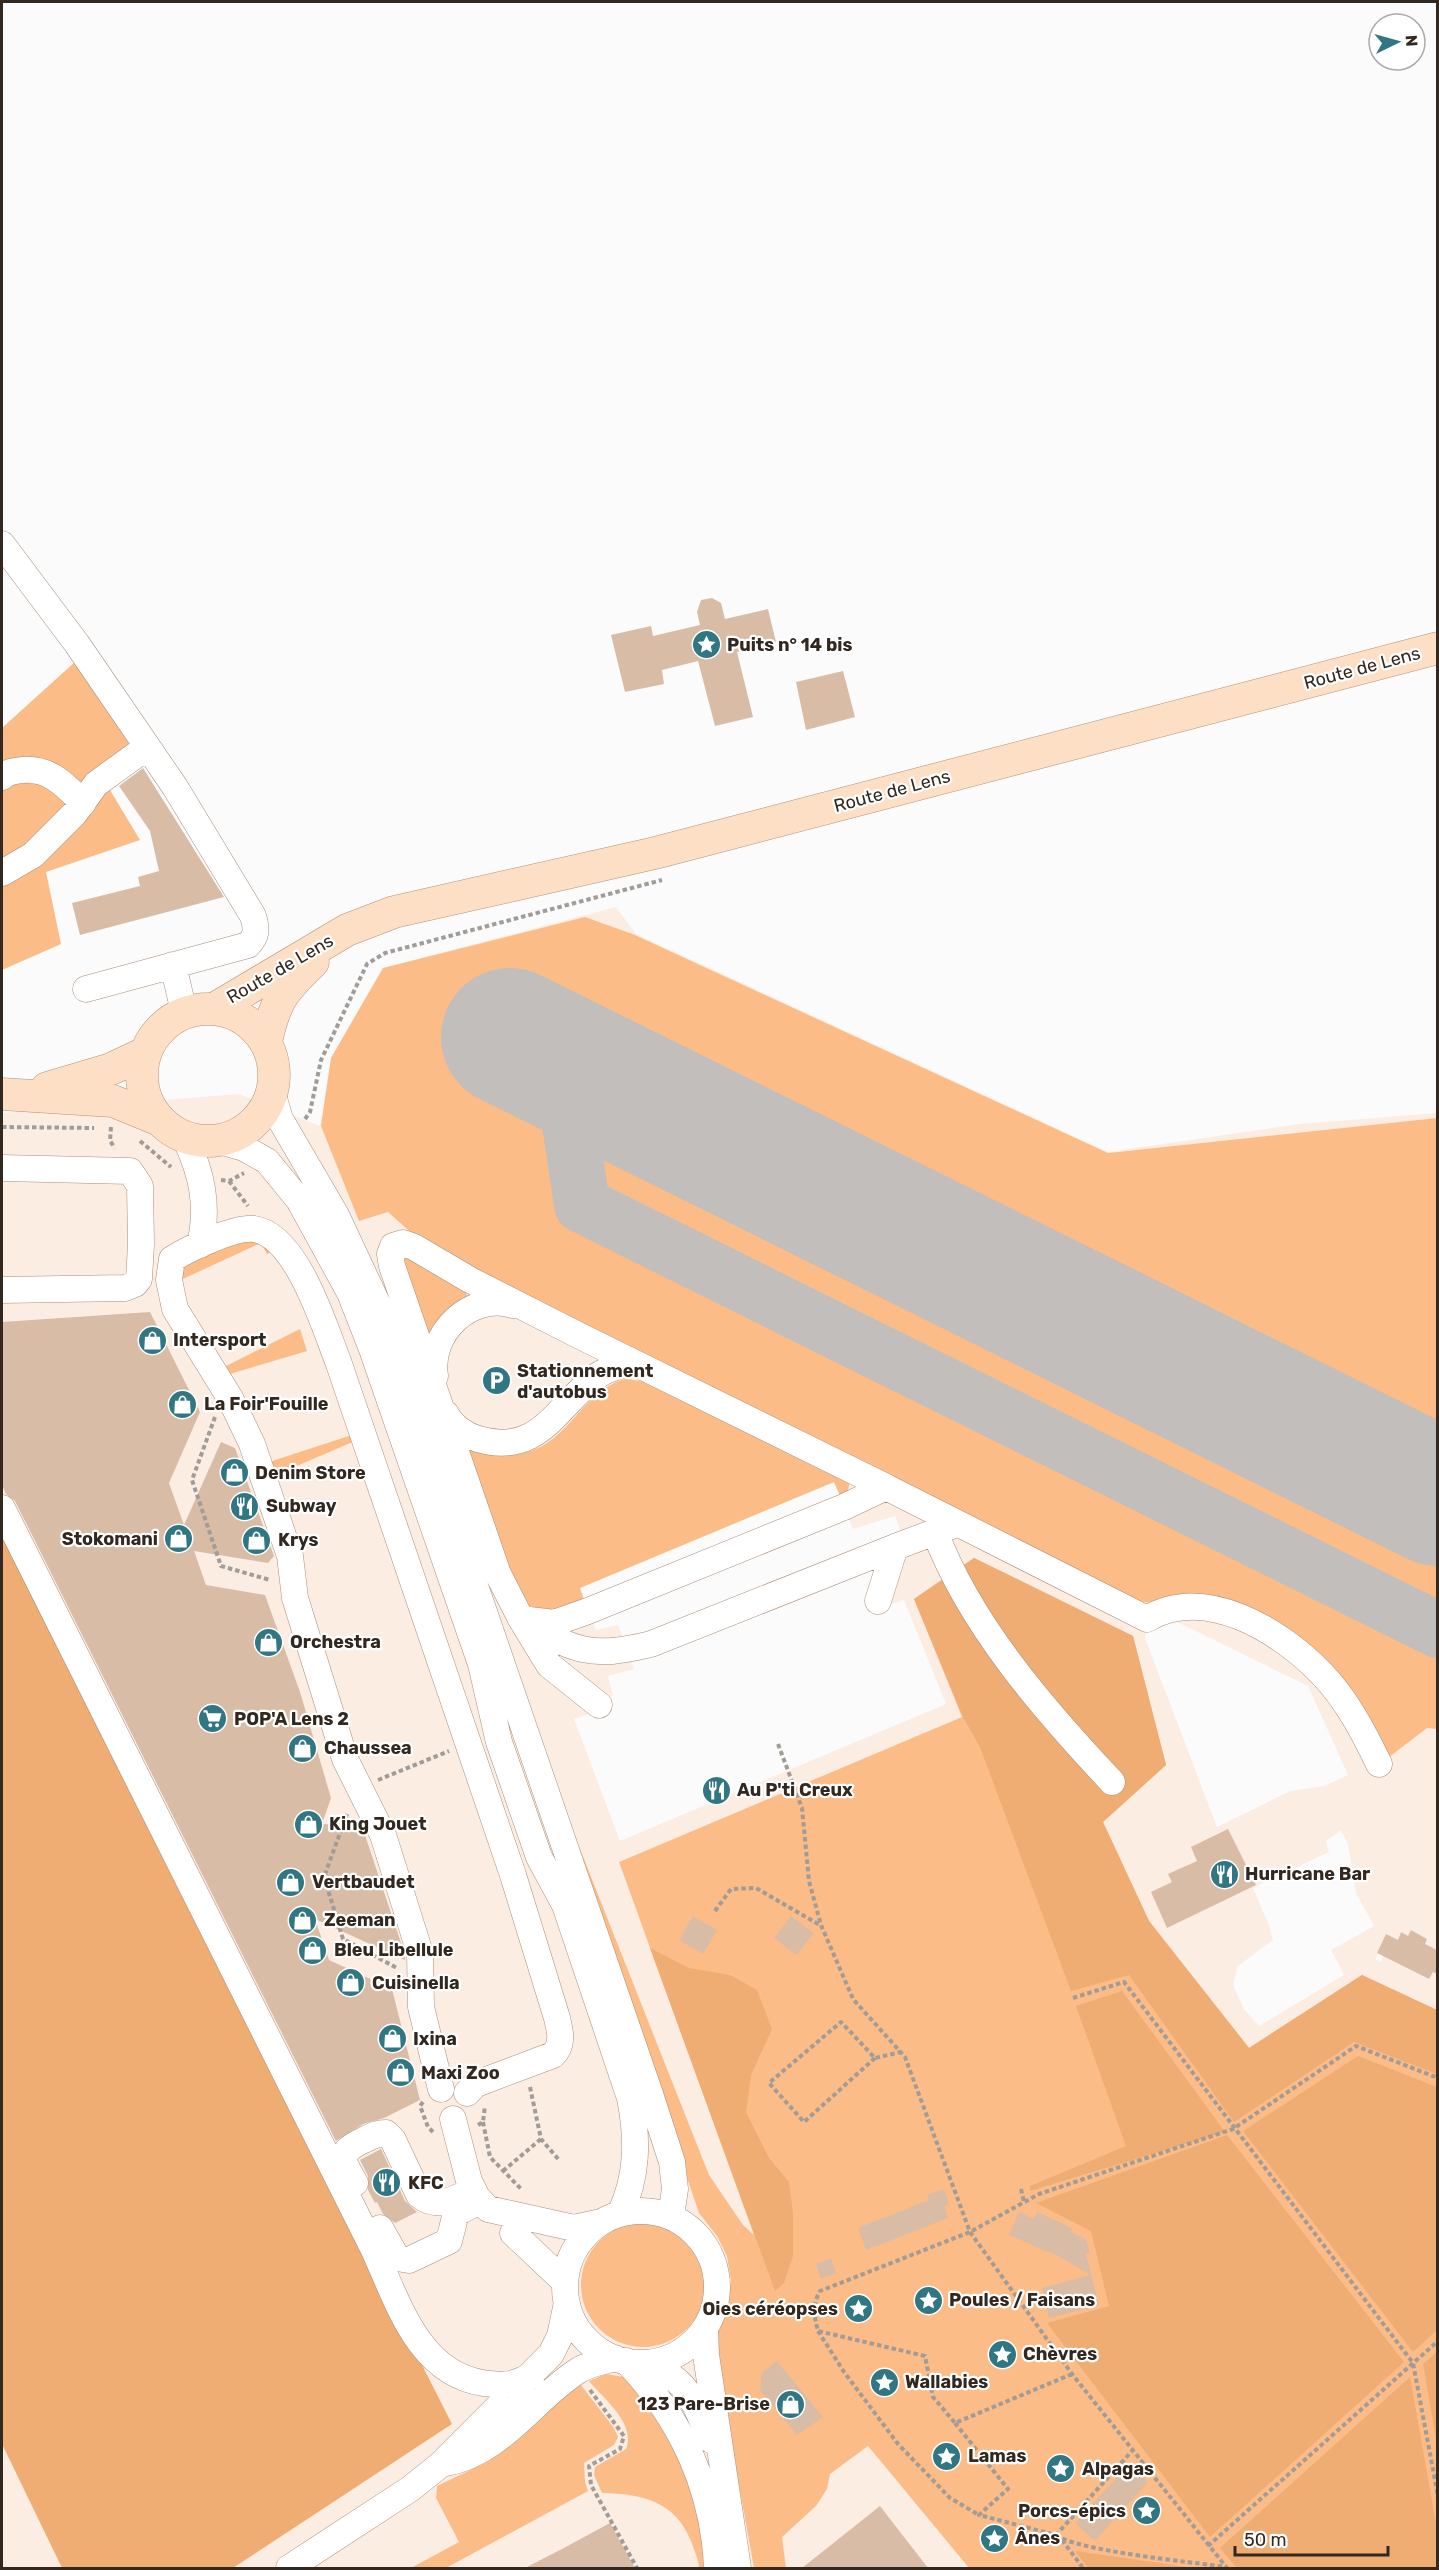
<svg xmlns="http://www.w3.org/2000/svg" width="1439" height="2570" font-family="Rubik,sans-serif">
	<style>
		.built { fill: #fcede2; fill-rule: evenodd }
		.green { fill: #fbbc87 }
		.forest { fill: #efac73 }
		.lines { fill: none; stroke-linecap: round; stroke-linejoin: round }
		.taxiway { stroke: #c1bebb; stroke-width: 56 }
		.runway { stroke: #c1bebb; stroke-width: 138 }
		.building { fill: #d8bca6 }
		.minor-casing { stroke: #a88e78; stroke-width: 27 }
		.major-casing { stroke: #b59173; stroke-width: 33 }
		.path { stroke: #a19c98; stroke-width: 4; stroke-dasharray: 4.5 3; stroke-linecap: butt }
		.minor { stroke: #fff; stroke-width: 26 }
		.major { stroke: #fddfc6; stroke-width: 32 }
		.labels { text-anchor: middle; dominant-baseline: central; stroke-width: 4.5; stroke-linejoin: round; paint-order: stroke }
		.poi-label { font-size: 18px; font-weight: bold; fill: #33281f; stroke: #fff; text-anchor: start }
		.street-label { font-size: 18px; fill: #33281f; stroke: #fff }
	</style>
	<rect width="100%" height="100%" fill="#fbfbfb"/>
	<path class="built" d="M616,907L636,934L1108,1152L1299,1124L1437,1113V1118L1108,1153L635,935L388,1212L406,1229L1186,1595L1427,1728L1437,1729V1950L1425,1944L1427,1939L1411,1931L1408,1936L1401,1932L1398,1940L1386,1935L1375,1959L1381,1962L1383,1956L1429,1979L1433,1972L1437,1974V2010L1362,1975L1249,2048L1149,1921L1103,1822L1166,1765L914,1599L963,1717L619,1862L775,2291L868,2446L969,2568H233L452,2424L2,1537V1113L239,1094L320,1126L331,1058L383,968ZM834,1482L853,1529L895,1516L908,1552L891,1604L904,1600L946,1704L620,1841L574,1719L592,1713L605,1699L613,1696L608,1676L634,1669L618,1625L596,1630L580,1588ZM1167,1617L1308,1686L1348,1775L1324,1786L1290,1791L1217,1827L1145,1638L1147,1619ZM1341,1830L1348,1844L1356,1893L1374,1926L1331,1950L1344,1975L1259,2026L1244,2009L1233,1985L1238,1966L1273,1940L1269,1925L1253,1888L1329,1852L1326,1841Z
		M2,2444L62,2568H2Z"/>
	<path class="green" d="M76,661L135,744L98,770L140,840L46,872L61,944L2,970V728Z
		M585,917L635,935L1108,1153L1437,1118V1729L1427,1728L1384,1761L1361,1720L1254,1619L1139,1601L721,1394L420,1241L388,1212L359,1221L321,1126L331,1058L383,968Z
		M260,1239L272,1252L267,1254L261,1243L174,1283L179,1266L219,1246Z
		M407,1256L466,1290L467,1296L462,1305L429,1333L403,1261Z
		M300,1329L307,1351L223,1376L218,1370Z
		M626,1379L649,1382L850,1481L847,1495L841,1498L834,1482L580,1588L584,1600L551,1613L533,1614C503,1577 480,1493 468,1446C483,1448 502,1455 518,1453C567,1450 581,1389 626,1379Z
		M352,1435L355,1441L271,1477L266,1463Z
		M974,1558L1133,1636L1166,1765L1103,1822L1149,1921L1249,2048L1362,1975L1437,2010V2568H969L868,2446L830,2474L827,2489L816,2506L782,2537L786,2568H754L713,2341L727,2313L731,2280L727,2256L717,2236L699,2213L571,1840L576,1839L709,2175L743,2225L754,2235L619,1862L962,1717L914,1599Z
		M581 2285a62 62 0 1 1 124 0a62 62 0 1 1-124 0Z
		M626,2373L688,2458L712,2568H699C699,2560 694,2550 691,2541C675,2501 642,2494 602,2493L594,2475L595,2467L626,2449C636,2424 605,2400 589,2381L606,2374L624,2377Z
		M581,2385L614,2428L618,2437L614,2445L584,2463L585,2482L588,2491L446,2568H411L459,2542L436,2498L437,2486L487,2462L565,2394Z"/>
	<path class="forest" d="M2,1536L452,2424L233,2568H62L2,2444Z
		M974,1558L1133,1636L1166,1765L1103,1822L1149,1921L1249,2048L1362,1975L1437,2010V2074L1354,2042L1234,2122L1129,1975L1071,1991L980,1747L963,1717L914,1599Z
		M650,1948L689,1968L730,1975L757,1990L772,2029L751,2075L746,2112L769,2158L789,2182L793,2213V2256L784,2283L775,2291Z
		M1122,1991L1225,2132L1030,2191V2186L1126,2146L1076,2006Z
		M1358,2056L1437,2087V2330L1413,2352L1243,2131Z
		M1227,2135L1404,2362L1210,2537L1047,2323L1109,2306L1091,2231L1036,2203Z
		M1437,2352V2444L1423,2364Z
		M1410,2377L1437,2529V2568H1237L1220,2548Z
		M1075,2551L1194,2568H1088Z"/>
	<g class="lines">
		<path class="taxiway" d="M561,1063L582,1205L1438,1630"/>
		<path class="runway" d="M510,1037L1438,1497"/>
	</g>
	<path class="building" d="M712,598L721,603L725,619L768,609L776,642L737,652L753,717L715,726L698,661L662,670L664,684L625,692L611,635L651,626L653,636L700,625L697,612L701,600Z
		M843,671L855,717L806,730L796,682Z
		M143,768L224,897L80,935L72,903L140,886L138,877L159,871L150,831L119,786Z
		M150,1312L200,1412L169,1483L184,1525L221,1442L235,1448L274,1556L268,1563L194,1551L206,1585L265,1595L300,1692L331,1798L322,1824L362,1826L405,1955V1960L315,1919L329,1960L392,1989L420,2100L384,2118L363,2124L336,2141L15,1501L6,1494L2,1485V1322Z
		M1228,1829L1256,1885L1167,1928L1151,1892L1172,1882L1168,1874L1197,1861L1191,1847Z
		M693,1916L717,1930L703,1954L679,1940Z
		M791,1916L814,1933L796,1955L774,1938Z
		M1411,1930L1427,1939L1425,1944L1437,1950V1974L1433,1972L1429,1979L1377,1953L1386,1934L1398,1940L1401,1932L1408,1936Z
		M381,2149L405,2201L417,2212L395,2223L383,2214L377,2202L375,2203L368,2190V2176L360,2160Z
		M944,2189L949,2204L944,2206L948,2218L866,2250L858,2228L929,2200L927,2195Z
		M1019,2212L1034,2219L1037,2212L1072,2228L1071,2232L1086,2239L1090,2253L1086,2254L1091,2275L1058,2256L1009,2235Z
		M831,2258L836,2273L821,2279L816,2264Z
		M1091,2275L1099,2305L1049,2318L1042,2288Z
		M777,2361L823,2417L797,2435L760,2390L762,2373Z
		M1129,2464L1148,2482L1095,2541L1075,2523Z
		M880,2506L928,2568H802Z
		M610,2523L635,2568H525L562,2549Z"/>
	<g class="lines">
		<defs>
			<path id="minor" d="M2,544L77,644L175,787L253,916C257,929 257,936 248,945L86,989
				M2,777C8,771 15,771 23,770C50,768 65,785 83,803
				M2,873L33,855L75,813L96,784L147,747
				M173,965L184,1012
				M272,1092L280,1119L336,1215L379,1307L650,2094L672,2162L675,2189L671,2216
				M185,1138C202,1173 209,1206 200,1245
				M220,1141L244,1148L267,1161L299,1200L350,1293L372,1349L481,1664L499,1742L539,1857L565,1905L630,2098C638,2139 638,2176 620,2214
				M2,1168L130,1171L140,1186L141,1244L139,1279L135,1284L125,1288L2,1290
				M435,1376C428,1334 470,1292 513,1305
				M446,1414C452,1426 465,1435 478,1439C540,1457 556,1406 597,1376C606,1369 621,1366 632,1362
				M886,1487L580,1336L470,1280L414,1247L403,1243L393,1246L390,1254L392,1266L498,1574L521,1619L554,1623L588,1611L844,1507L886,1487L1147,1619C1205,1584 1281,1631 1322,1674C1347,1700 1364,1733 1379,1764
				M2,1508L374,2250C398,2302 418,2373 483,2383C504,2386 513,2386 532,2375
				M935,1532C970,1625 1045,1711 1112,1782
				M895,1547L951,1526
				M599,1705L549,1665L521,1619C573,1651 590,1659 651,1644L895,1547L878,1601
				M441,2089L421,2007L420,1953L383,1835L345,1759L295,1598L290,1556L252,1444L230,1398L175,1309L169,1280L172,1259C190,1248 234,1227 254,1229C297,1235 325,1328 339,1364L513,1875L557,2018C560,2031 564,2044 553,2055L476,2084L467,2093
				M453,2119L469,2181L477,2197L488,2209L574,2228L601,2222
				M355,2183C342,2160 336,2153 364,2140C372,2136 377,2133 386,2133L393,2140L419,2195C437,2210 455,2199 473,2190
				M565 2287a76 76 0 1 1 152 0a76 76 0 1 1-152 0Z
				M380,2228L397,2258L409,2260L449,2241L456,2213L480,2201
				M513,2233L565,2282
				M705,2329L706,2355L738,2568
				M626,2361C681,2418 714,2489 717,2568
				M642,2363C687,2376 693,2400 711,2440
				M446,2463C501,2453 532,2401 576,2372C587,2364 601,2362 615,2358
				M289,2568L410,2489L440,2465L551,2354L560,2336L567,2303"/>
			<path id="major" d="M142 1075a66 66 0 1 1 132 0a66 66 0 1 1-132 0Z
				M214,1009L347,930L394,912L655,853L1438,648
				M266,1042C275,1000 283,991 313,962
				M47,1088L111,1069L145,1053
				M2,1094L113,1101L157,1119"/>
		</defs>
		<use href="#minor" class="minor-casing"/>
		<use href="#major" class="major-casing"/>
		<path class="path" d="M305,1119L310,1112L321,1060L367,964L385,953L662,880
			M2,1127L94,1128
			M111,1127L110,1141L115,1148
			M140,1141L171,1167
			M221,1180L229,1181L244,1173
			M229,1181L248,1206
			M215,1417L192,1480L221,1566L270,1580
			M778,1744L802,1808L809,1881L821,1925L853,1999L905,2057L970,2232L1072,2374L1227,2568
			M378,1780L449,1751
			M347,1814L324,1877L343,1939L397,1968
			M715,1911L731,1889L756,1888L820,1925
			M1073,1998L1124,1982L1413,2363L1438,2496
			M875,2058L804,2122L769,2083L841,2022L875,2058L901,2052
			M530,2087L541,2139L559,2160
			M423,2102L420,2106L428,2127L433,2132
			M483,2122L490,2157L522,2190
			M478,2125L483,2122L485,2106
			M503,2171L541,2139
			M1021,2189L1024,2202
			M818,2331L844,2372L898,2444L950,2498L979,2515
			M1072,2374L955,2423L933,2397L925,2356L818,2331C814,2316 812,2305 820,2291L970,2232L1039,2194L1233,2129L1356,2046L1438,2078
			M590,2390L624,2436L620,2449L589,2466L591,2485L637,2568
			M955,2423L1008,2489L979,2515L1056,2535L1132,2451
			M1056,2535C1077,2551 1193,2562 1225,2567
			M1062,2540L1083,2568
			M1208,2546L1438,2341"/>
		<use href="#minor" class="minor"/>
		<use href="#major" class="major"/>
	</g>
	<defs>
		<symbol id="sight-disc" viewBox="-11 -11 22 22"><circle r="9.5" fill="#307783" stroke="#fff"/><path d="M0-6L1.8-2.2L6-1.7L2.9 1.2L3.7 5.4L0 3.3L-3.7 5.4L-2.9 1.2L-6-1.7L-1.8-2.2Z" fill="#fff"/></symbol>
		<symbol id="shop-disc" viewBox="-11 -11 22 22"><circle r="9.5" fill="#307783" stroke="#fff"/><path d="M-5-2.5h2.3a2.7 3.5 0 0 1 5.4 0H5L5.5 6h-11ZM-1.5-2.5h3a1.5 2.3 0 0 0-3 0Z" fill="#fff"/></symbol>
		<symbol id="parking-disc" viewBox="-11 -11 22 22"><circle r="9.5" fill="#307783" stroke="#fff"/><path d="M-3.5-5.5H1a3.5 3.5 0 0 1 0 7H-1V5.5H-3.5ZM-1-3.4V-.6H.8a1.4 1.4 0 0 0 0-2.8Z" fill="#fff"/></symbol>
		<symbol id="restaurant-disc" viewBox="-11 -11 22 22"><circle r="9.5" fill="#307783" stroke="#fff"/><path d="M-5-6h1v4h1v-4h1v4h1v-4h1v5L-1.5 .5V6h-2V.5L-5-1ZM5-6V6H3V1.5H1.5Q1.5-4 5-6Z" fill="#fff"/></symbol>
		<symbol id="supermarket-disc" viewBox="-11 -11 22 22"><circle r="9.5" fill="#307783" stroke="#fff"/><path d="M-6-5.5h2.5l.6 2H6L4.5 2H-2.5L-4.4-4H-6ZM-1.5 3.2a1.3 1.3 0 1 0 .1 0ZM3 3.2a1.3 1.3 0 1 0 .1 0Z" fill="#fff"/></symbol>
	</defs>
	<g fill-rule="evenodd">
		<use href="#sight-disc" x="690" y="628" width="33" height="33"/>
		<use href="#shop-disc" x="136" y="1324" width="33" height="33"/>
		<use href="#parking-disc" x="480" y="1364" width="33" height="33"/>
		<use href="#shop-disc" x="166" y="1388" width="33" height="33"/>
		<use href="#shop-disc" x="218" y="1456" width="33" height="33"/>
		<use href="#restaurant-disc" x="228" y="1490" width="33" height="33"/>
		<use href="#shop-disc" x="162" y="1522" width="33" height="33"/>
		<use href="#shop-disc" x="240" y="1524" width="33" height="33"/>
		<use href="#shop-disc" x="252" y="1626" width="33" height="33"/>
		<use href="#supermarket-disc" x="196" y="1702" width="33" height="33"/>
		<use href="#shop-disc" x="286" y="1732" width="33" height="33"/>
		<use href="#restaurant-disc" x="700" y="1774" width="33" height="33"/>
		<use href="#shop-disc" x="292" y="1808" width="33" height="33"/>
		<use href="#restaurant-disc" x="1208" y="1858" width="33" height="33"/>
		<use href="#shop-disc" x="274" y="1866" width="33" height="33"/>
		<use href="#shop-disc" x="286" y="1904" width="33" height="33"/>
		<use href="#shop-disc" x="296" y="1934" width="33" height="33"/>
		<use href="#shop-disc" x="334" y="1966" width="33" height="33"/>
		<use href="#shop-disc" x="376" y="2022" width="33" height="33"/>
		<use href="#shop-disc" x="384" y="2056" width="33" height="33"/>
		<use href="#restaurant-disc" x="370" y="2166" width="33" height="33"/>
		<use href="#sight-disc" x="912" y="2284" width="33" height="33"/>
		<use href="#sight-disc" x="842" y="2292" width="33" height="33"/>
		<use href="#sight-disc" x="986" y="2338" width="33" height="33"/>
		<use href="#sight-disc" x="868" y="2366" width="33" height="33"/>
		<use href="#shop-disc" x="774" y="2388" width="33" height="33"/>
		<use href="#sight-disc" x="930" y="2440" width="33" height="33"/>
		<use href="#sight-disc" x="1044" y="2452" width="33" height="33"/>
		<use href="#sight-disc" x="1130" y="2494" width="33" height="33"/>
		<use href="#sight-disc" x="978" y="2522" width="33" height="33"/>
	</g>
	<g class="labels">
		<g class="poi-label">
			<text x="727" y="645">Puits n° 14 bis</text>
			<text x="173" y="1340">Intersport</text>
			<text x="517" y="1371">Stationnement<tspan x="517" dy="21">d'autobus</tspan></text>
			<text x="204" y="1404">La Foir'Fouille</text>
			<text x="255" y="1473">Denim Store</text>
			<text x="266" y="1506">Subway</text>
			<text x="158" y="1539" text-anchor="end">Stokomani</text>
			<text x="278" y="1540">Krys</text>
			<text x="290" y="1642">Orchestra</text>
			<text x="234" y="1719">POP'A Lens 2</text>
			<text x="324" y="1748">Chaussea</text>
			<text x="737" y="1790">Au P'ti Creux</text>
			<text x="329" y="1824">King Jouet</text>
			<text x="1245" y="1874">Hurricane Bar</text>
			<text x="312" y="1882">Vertbaudet</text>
			<text x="324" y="1920">Zeeman</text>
			<text x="334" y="1950">Bleu Libellule</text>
			<text x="372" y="1983">Cuisinella</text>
			<text x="413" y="2039">Ixina</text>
			<text x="421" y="2073">Maxi Zoo</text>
			<text x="408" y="2183">KFC</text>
			<text x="949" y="2300">Poules / Faisans</text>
			<text x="838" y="2309" text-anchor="end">Oies céréopses</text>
			<text x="1023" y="2354">Chèvres</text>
			<text x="905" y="2382">Wallabies</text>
			<text x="770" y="2404" text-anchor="end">123 Pare-Brise</text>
			<text x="968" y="2456">Lamas</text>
			<text x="1082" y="2469">Alpagas</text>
			<text x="1126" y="2511" text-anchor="end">Porcs-épics</text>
			<text x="1015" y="2538">Ânes</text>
		</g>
		<g class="street-label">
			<text transform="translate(1362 668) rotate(-15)">Route de Lens</text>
			<text transform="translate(892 791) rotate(-15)">Route de Lens</text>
			<text transform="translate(280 969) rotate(-30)">Route de Lens</text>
		</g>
	</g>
	<rect width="1439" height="2570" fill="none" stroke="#33281f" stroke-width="6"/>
	<g transform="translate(1397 42) rotate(85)"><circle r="28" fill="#ffffff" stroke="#ada9a5" stroke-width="1.5"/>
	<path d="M0-4.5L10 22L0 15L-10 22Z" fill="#307783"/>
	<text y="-9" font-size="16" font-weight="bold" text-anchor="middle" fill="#33281f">N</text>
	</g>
	<path d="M1235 2546v9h153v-9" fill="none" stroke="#33281f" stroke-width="3"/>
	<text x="1244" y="2546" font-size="18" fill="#33281f" stroke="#ffffff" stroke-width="4.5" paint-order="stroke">50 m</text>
</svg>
